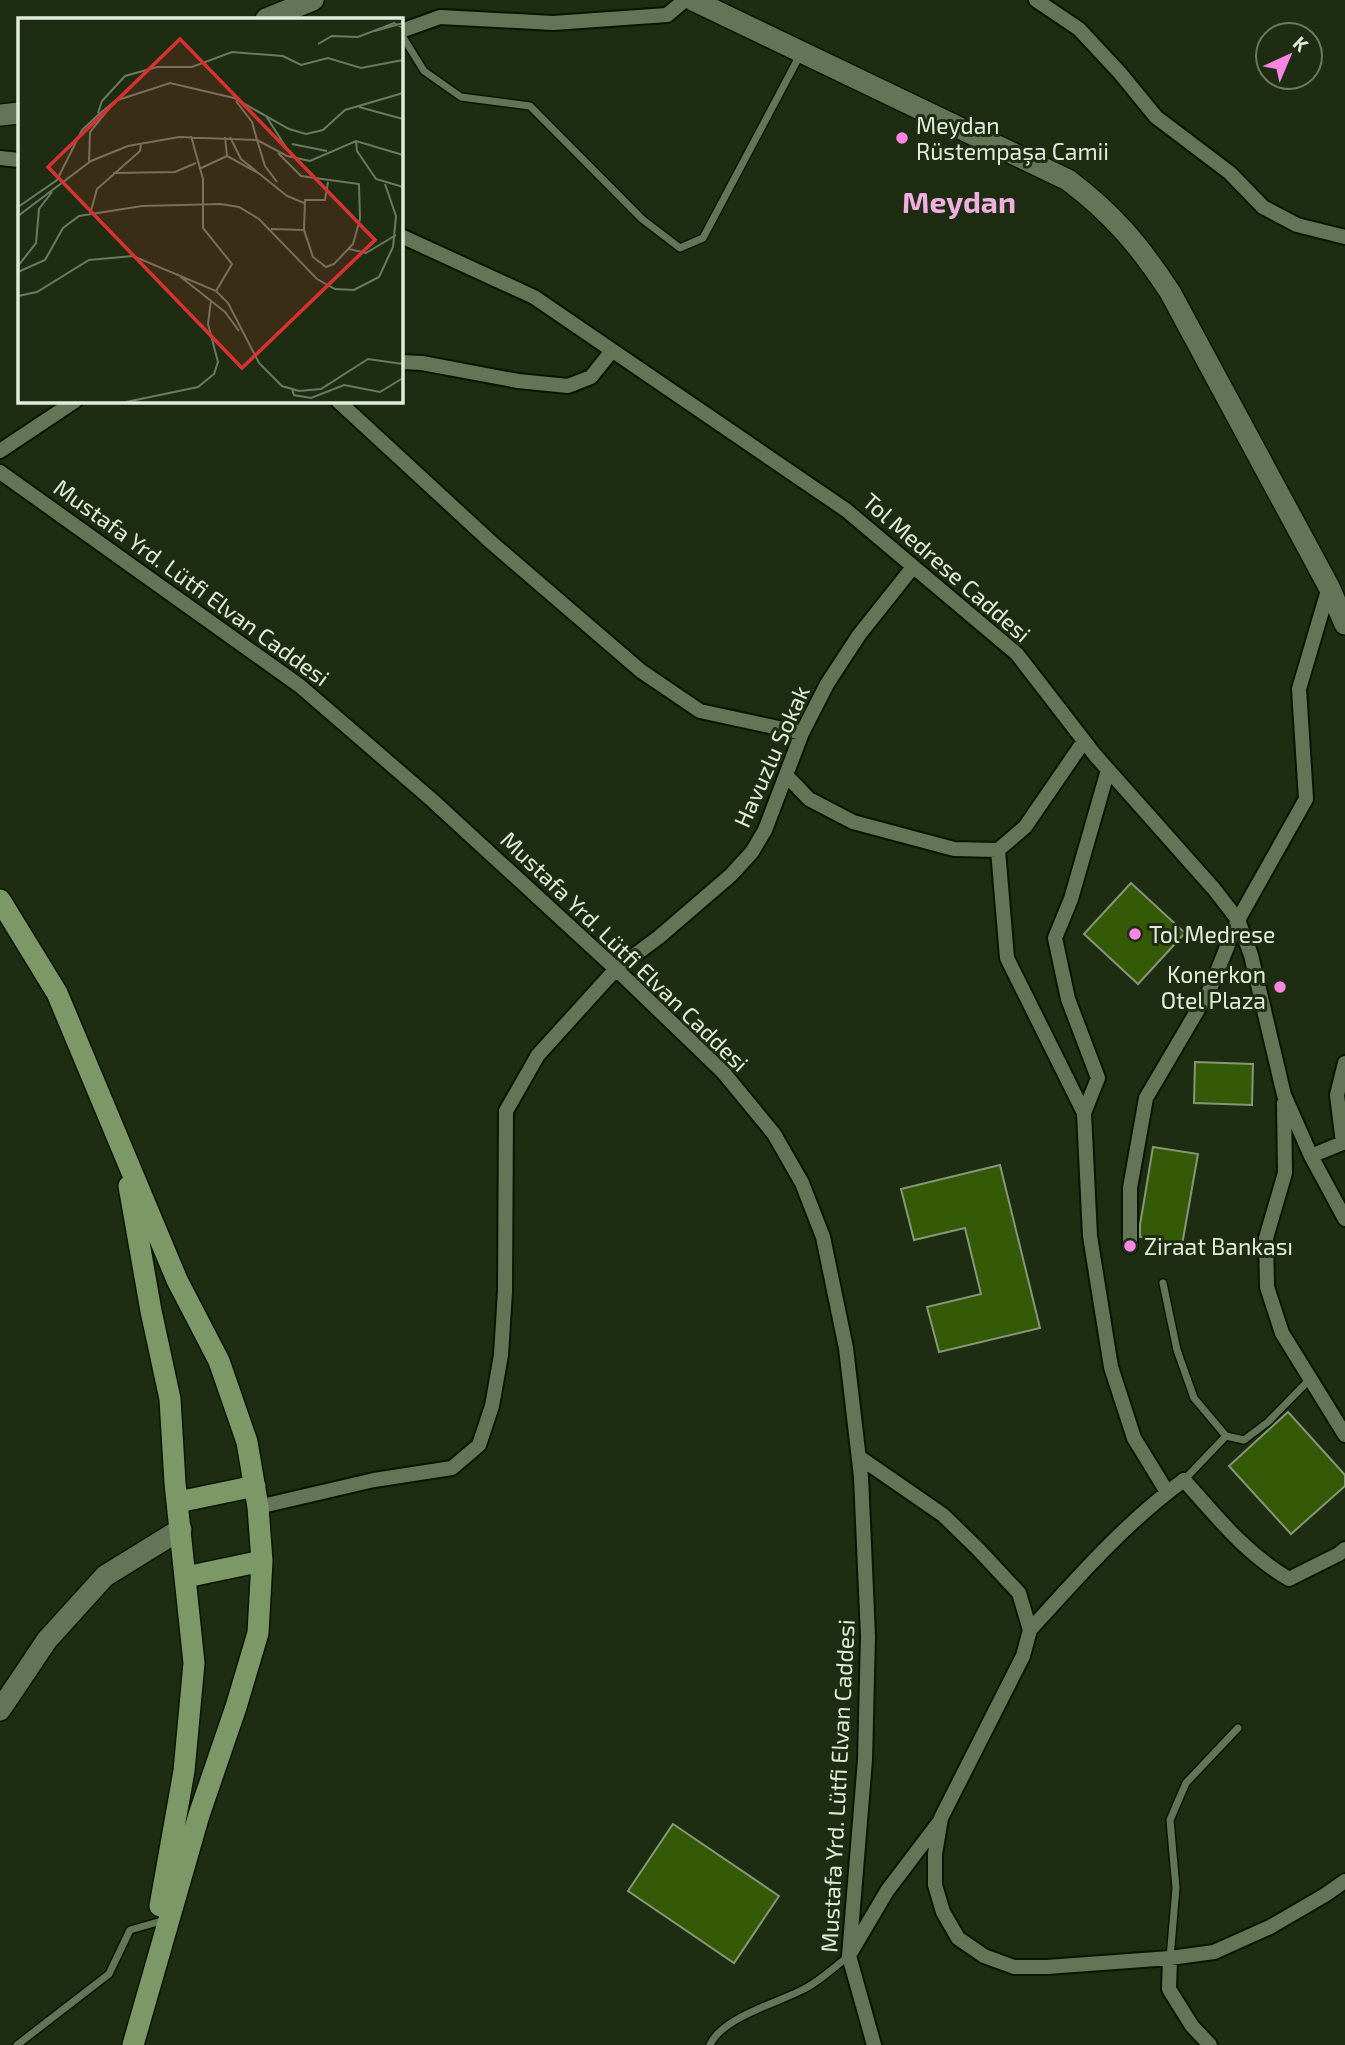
<svg xmlns="http://www.w3.org/2000/svg" width="1345" height="2045" font-family="'Exo 2',sans-serif">
	<style>
		.building { fill: #345907; stroke: #859778; stroke-width: 2 }
		.lines { fill: none; stroke-linecap: round; stroke-linejoin: round }
		.lane-casing { stroke: #081500; stroke-width: 10 }
		.street-casing { stroke: #081500; stroke-width: 18 }
		.secondary-casing { stroke: #081500; stroke-width: 24 }
		.primary-casing { stroke: #081500; stroke-width: 24 }
		.lane { stroke: #637556; stroke-width: 7 }
		.street { stroke: #637556; stroke-width: 14 }
		.secondary { stroke: #637556; stroke-width: 21 }
		.primary { stroke: #7c9867; stroke-width: 21 }
		.poi-dot { fill: #fd86e2; stroke: #1e2d12; stroke-width: 2.5 }
		.labels { text-anchor: middle; dominant-baseline: central; stroke-width: 6; stroke-linejoin: round; paint-order: stroke }
		.poi-label { font-size: 23px; fill: #e2ecdb; stroke: #1e2d12; text-anchor: start }
		.street-label { font-size: 23px; fill: #e2ecdb; stroke: #1e2d12 }
		.district-label { font-size: 30px; font-weight: bold; fill: #f1aee0; stroke: #1e2d12 }
		.inset-road { fill: none; stroke: #6c7962; stroke-width: 2 }
		.view { fill: #d73231; fill-opacity: 0.15; stroke: #d73231; stroke-width: 3.5 }
		.inset-edge { fill: none; stroke: #e2ecdb; stroke-width: 3.5 }
	</style>
	<rect width="100%" height="100%" fill="#1e2d12"/>
	<path class="building" d="M1131,883L1185,933L1138,984L1084,934Z
		M1195,1062L1253,1064L1252,1105L1194,1103Z
		M1153,1147L1198,1154L1182,1245L1140,1237V1225Z
		M1000,1165L1040,1328L939,1352L927,1307L981,1294L965,1228L914,1240L901,1189Z
		M1288,1412L1345,1475V1486L1291,1534L1229,1466Z
		M673,1824L779,1896L734,1963L628,1891Z"/>
	<g class="lines">
		<defs>
			<path id="lane" d="M401,34L424,71L461,97L530,106L642,219L680,248L703,238L800,55
				M1163,1283L1177,1350L1194,1398L1226,1436
				M1184,1480L1226,1436L1244,1440L1268,1422L1310,1379
				M1170,1958L1176,1888L1170,1820L1186,1783L1238,1728
				M17,2045L109,1974L130,1930L158,1922
				M710,2045C722,2017 778,2003 804,1989C820,1981 834,1967 849,1956"/>
			<path id="street" d="M1036,0L1079,29L1120,73L1156,117L1230,173L1263,207L1297,225L1345,237
				M401,31L440,17L553,23L667,15L685,0
				M0,158L19,160
				M401,236L534,297L846,510L1017,654L1095,755L1214,889L1238,920L1210,989L1146,1098L1130,1188V1246
				M401,362L422,363L518,381L568,386L591,377L611,352
				M338,401L492,543L641,671L700,711L802,733
				M0,451L75,401
				M0,472L300,686L432,800L616,969L723,1072L774,1134L802,1183L823,1237L846,1348L861,1477L868,1636L865,1760L849,1956L874,2045
				M1329,587L1299,689L1306,799L1238,920L1251,955L1284,1095L1311,1156L1345,1219
				M1084,741L1025,827L998,850L1007,958L1084,1113
				M1108,770L1071,899L1055,938L1068,999L1098,1078L1084,1113L1090,1236L1111,1367L1134,1438L1167,1492
				M787,776L809,799L853,822L954,849L998,850
				M1284,1103L1285,1173L1266,1238L1267,1287L1282,1333L1345,1435
				M1343,1143L1337,1095L1345,1063
				M1311,1156L1345,1142
				M859,1457L943,1515L978,1549L1019,1593L1030,1630L1023,1656L941,1818L935,1854V1885L943,1912L958,1938L984,1956L1014,1967H1047L1170,1958L1214,1952L1270,1927L1325,1895L1345,1881
				M258,1507L374,1480L452,1468L479,1445L492,1406L501,1355L505,1291L506,1111L538,1055L616,969L659,937L731,875L752,852L765,830L802,733L827,684L859,635L913,567
				M1030,1630C1077,1578 1126,1522 1184,1480C1216,1516 1246,1554 1289,1579L1339,1554L1345,1549
				M851,1952L887,1891L940,1821
				M1170,1958L1169,1989L1192,2026L1210,2045"/>
			<path id="secondary" d="M693,0L1068,180C1113,214 1139,245 1170,292L1329,587L1345,624
				M266,19L313,0
				M0,115L19,113
				M0,1710L47,1640L105,1576L181,1529"/>
			<path id="primary" d="M0,900L57,993L177,1280L219,1361L247,1442L258,1507L262,1561L258,1633L236,1707L199,1815L133,2045
				M129,1186L151,1311L170,1399L175,1483L194,1663L184,1771L160,1906
				M178,1502L255,1486
				M186,1577L262,1561"/>
		</defs>
		<use href="#lane" class="lane-casing"/>
		<use href="#street" class="street-casing"/>
		<use href="#secondary" class="secondary-casing"/>
		<use href="#primary" class="primary-casing"/>
		<use href="#lane" class="lane"/>
		<use href="#street" class="street"/>
		<use href="#secondary" class="secondary"/>
		<use href="#primary" class="primary"/>
	</g>
	<g class="poi-dot">
		<circle cx="902" cy="138" r="7"/>
		<circle cx="1135" cy="934" r="7"/>
		<circle cx="1280" cy="987" r="7"/>
		<circle cx="1130" cy="1246" r="7"/>
	</g>
	<g class="labels">
		<g class="poi-label">
			<text x="916" y="125">Meydan<tspan x="916" dy="26">Rüstempaşa Camii</tspan></text>
			<text x="1149" y="934">Tol Medrese</text>
			<text x="1266" y="974" text-anchor="end">Konerkon<tspan x="1266" dy="26">Otel Plaza</tspan></text>
			<text x="1144" y="1246">Ziraat Bankası</text>
		</g>
		<g class="street-label">
			<text transform="translate(947 567) rotate(41)">Tol Medrese Caddesi</text>
			<text transform="translate(192 582) rotate(36)">Mustafa Yrd. Lütfi Elvan Caddesi</text>
			<text transform="translate(771 756) rotate(-66)">Havuzlu Sokak</text>
			<text transform="translate(625 951) rotate(44)">Mustafa Yrd. Lütfi Elvan Caddesi</text>
			<text transform="translate(837 1786) rotate(-87)">Mustafa Yrd. Lütfi Elvan Caddesi</text>
		</g>
		<g class="district-label">
			<text x="959" y="201">Meydan</text>
		</g>
	</g>
	<g transform="translate(18 18)">
		<rect width="385" height="385" fill="#1e2d12"/>
		<path class="inset-road" d="M357,13L385,5M300,26L314,18L340,19L376,5L385,10M218,83L234,104L239,122L269,138L292,143L338,123L385,137M341,89L385,101M80,95L84,83L107,58L139,49H174L214,34L265,38L283,47L310,40L343,50L385,42M248,98L271,134M173,118L185,161V210L214,246L198,273M207,119L209,138L242,156M212,119L223,141L269,178L286,185M338,123L339,133L358,161L385,169M274,126L309,133M71,144L72,114L97,83M181,151L209,138M95,155L157,154L178,145M0,189L39,162L64,112L80,97L97,83L152,65L216,80L271,111L288,116L305,112L327,92L385,75M72,196L79,171L122,133L123,126M0,198L73,143L110,128L161,119L239,122L247,148L259,164M253,211L286,212L295,239L308,249L316,246L335,226L342,201L341,166L283,158L260,135M286,212L287,182H307L310,164M331,231L348,235L378,217M0,248L18,225L21,191L34,174M0,254L27,242L45,210L61,198L124,188L203,186L221,189L241,201L299,261L317,271L336,272L361,259L375,229L378,198L367,166M159,256L207,294L221,313M0,278L19,274L71,242L115,238L198,273L210,285L241,345L264,368L281,373L303,371L350,341L385,346M274,371L276,377L293,380L326,367L362,374L385,360M108,384L180,369L196,356L200,344L190,306L193,282"/>
		<path class="view" d="M162,21L357,222L224,350L30,149Z"/>
		<rect width="385" height="385" class="inset-edge"/>
	</g>
	<g transform="translate(1289 56) rotate(44)"><circle r="33" fill="#1e2d12" stroke="#6c7962" stroke-width="2"/>
	<path d="M0-5L12 26L0 18L-12 26Z" fill="#fd86e2"/>
	<text y="-10" font-size="19" font-weight="bold" text-anchor="middle" fill="#e2ecdb">K</text>
	</g>
</svg>
